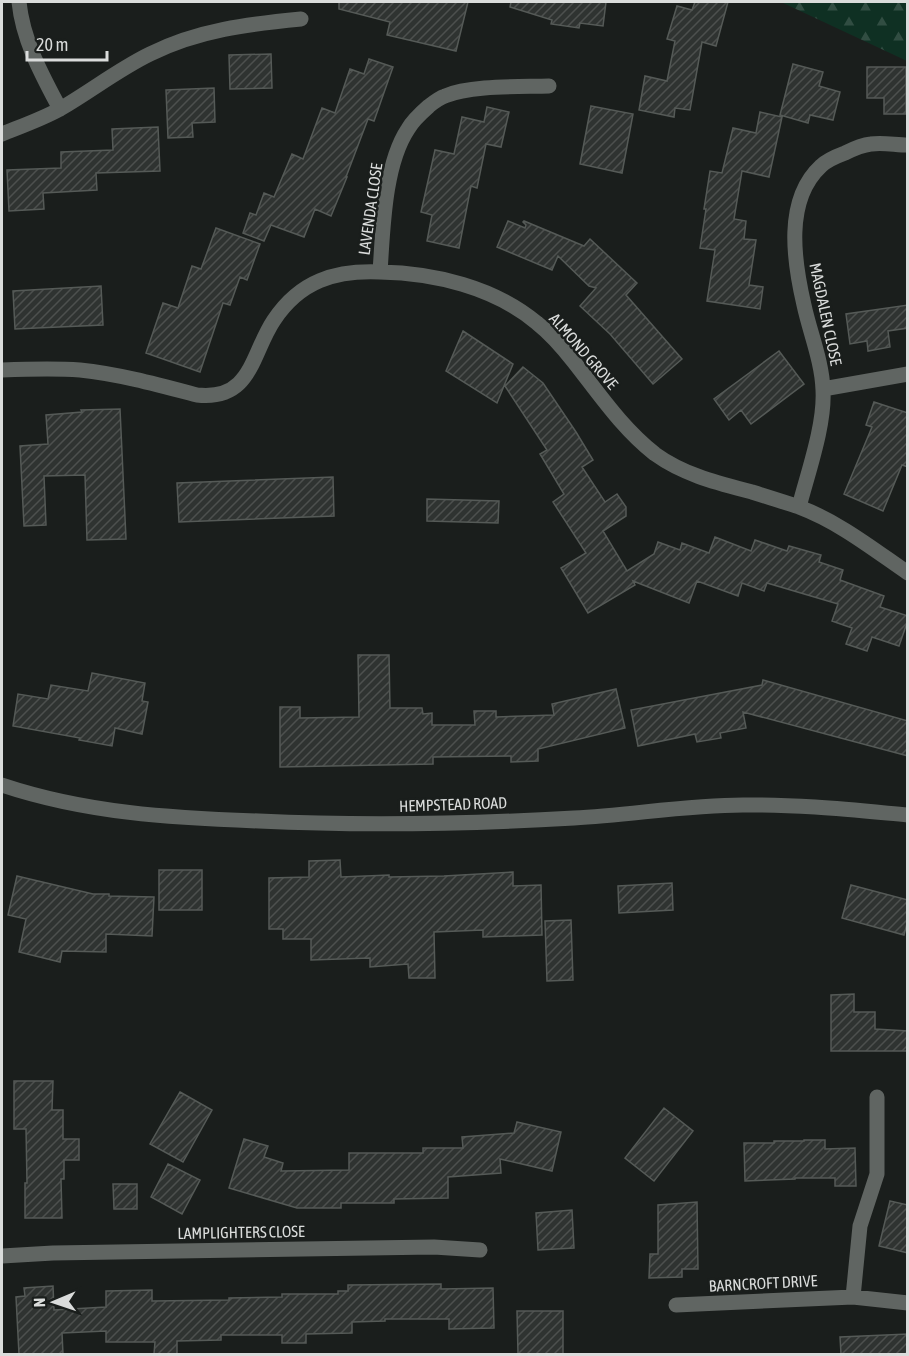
<svg xmlns="http://www.w3.org/2000/svg" width="909" height="1356" font-family="'Asap Condensed',sans-serif">
	<style>
		.forest { fill: url(#forest-firs) }
		.building { fill: url(#building-hatch); stroke: #555a57; stroke-width: 1.5 }
		.lines { fill: none; stroke-linecap: round; stroke-linejoin: round }
		.minor { stroke: #606562; stroke-width: 15 }
		.labels { text-anchor: middle; dominant-baseline: central; stroke-width: 5; stroke-linejoin: round; paint-order: stroke }
		.street-label { font-size: 16px; fill: #dadcdb; stroke: #1a1e1c }
	</style>
	<defs>
		<pattern id="forest-firs" width="22" height="20" patternUnits="userSpaceOnUse" patternTransform="scale(1.5)"><rect width="22" height="20" fill="#0f3023"/><path d="M5 1l3.5 6h-7zM16 11l3.5 6h-7z" fill="#314d42"/></pattern>
		<pattern id="building-hatch" width="6" height="6" patternUnits="userSpaceOnUse" patternTransform="scale(1.5)"><rect width="6" height="6" fill="#2f3331"/><path d="M-1 1l2-2M0 6l6-6M5 7l2-2" fill="none" stroke="#4d504e"/></pattern>
	</defs>
	<rect width="100%" height="100%" fill="#1a1e1c"/>
	<path class="forest" d="M781,2H907V61Z"/>
	<path class="building" d="M339,2H468L456,51L387,35L390,22L339,9Z
		M511,2H606L603,26L580,23L579,28L551,24L552,20L510,7Z
		M695,2H728L716,46L702,42L690,110L675,108L674,117L639,110L645,76L667,81L675,41L667,39L677,6L692,10Z
		M271,54L272,88L230,89L229,55Z
		M369,59L393,67L374,121L368,119L346,177H347L331,216L315,209L304,237L271,225L264,241L243,233L250,213L256,215L264,193L274,197L292,154L303,159L322,108L335,113L350,69L364,74Z
		M793,64L823,72L819,86L840,92L833,120L810,115L808,123L780,115Z
		M867,67H906V114H884V98H867Z
		M214,88L215,122L192,123L193,137L168,138L166,90Z
		M591,106L633,114L622,173L580,164Z
		M487,107L509,112L501,147L486,144L477,188L471,186L459,248L427,241L432,215L421,212L435,150L454,154L462,117L484,122Z
		M760,112L782,117L769,177L742,171L734,219L746,221L744,239L756,240L749,285L763,287L760,309L707,301L715,250L700,248L706,209H704L710,171L722,173L733,128L756,133Z
		M158,127L160,171L96,173L97,190L43,193L44,209L9,211L7,170L61,168V152L113,150L112,129Z
		M508,221L525,228L526,225L523,222L524,221L584,246L590,239L637,283L626,295L682,359L653,384L610,334L580,306L596,288L589,286L558,256L552,270L497,247Z
		M216,228L260,244L247,280L240,277L230,305L223,303L200,372L146,353L163,303L178,308L192,266L201,269Z
		M101,286L103,325L15,329L13,291Z
		M908,305V328L888,331L890,347L868,351L867,341L850,344L846,314Z
		M463,331L513,364L497,403L446,371Z
		M779,351L804,384L751,424L741,410L729,420L714,399Z
		M523,367L543,383L576,432L593,460L582,467L605,502L617,494L626,507V516L603,531L627,571L654,554L658,542L680,550L682,543L709,553L715,537L751,551L755,540L787,551L789,546L821,555L819,562L843,570L840,580L884,596L880,607L908,616V620L899,646L872,637L867,651L846,644L852,628L832,621L838,604L767,583L764,591L742,583L738,596L697,581L689,603L633,581L635,585L588,613L561,568L586,553L553,502L564,494L540,454L547,450L505,386Z
		M874,402L908,413V467L902,465L883,511L844,494L872,427L866,425Z
		M120,409L126,539L87,540L85,475L44,476L46,525L24,526L20,446L48,444L46,415L82,412L81,410Z
		M333,477L334,516L179,522L177,483Z
		M427,499L499,501L498,523L427,521Z
		M358,655H389L390,708H422L423,714L432,713V725H475L474,711H496V717L554,715L552,704L616,689L625,728L538,749V761L511,762V756L433,757V764L280,767V707H300V718L359,717Z
		M92,673L145,683L142,701L148,702L142,734L115,728L112,746L79,740L80,738L13,726L18,694L48,699L51,685L88,691Z
		M763,680L908,721V756L743,712L746,728L720,733L721,738L697,742L695,734L638,746L631,710L762,685Z
		M340,860L341,877L389,875V877L444,876L513,872V886L541,885L542,935L483,937V930L434,932L435,978H409L408,964L370,967V958L311,960V939H283V929H269V878L309,877V861Z
		M159,870H202V910H159Z
		M17,876L93,894H109V896L154,897L152,936L106,934V952L62,951L60,962L19,952L26,919L8,915Z
		M672,883L673,910L619,913L618,886Z
		M851,885L908,900V920L904,935L842,918Z
		M571,920L573,980L547,981L545,921Z
		M854,994V1012H875V1029L908,1031V1051H831V995Z
		M14,1081H53L52,1110H63V1139H79V1160H64V1179H61L62,1218H25V1183H27L26,1129H14Z
		M180,1092L212,1110L183,1162L150,1144Z
		M664,1108L693,1131L654,1181L625,1158Z
		M517,1122L561,1132L552,1171L500,1159L501,1173L448,1177V1198L394,1199V1203H341V1208H297L229,1188L244,1139L268,1146L264,1157L283,1163L281,1171L349,1170V1153H423V1148H463L462,1137L514,1133Z
		M804,1140H825V1149L855,1148L856,1186H835V1178H795V1179L745,1181L744,1143H774V1141H804Z
		M168,1164L200,1180L182,1214L151,1197Z
		M113,1184H137V1209H114Z
		M890,1201L908,1205V1253L879,1246Z
		M697,1202L698,1269H682V1277L649,1278L650,1254H658V1205Z
		M572,1210L574,1248L538,1250L536,1213Z
		M441,1284V1289L493,1288L494,1328L449,1329V1319H385V1321L352,1322V1333L306,1334V1343H282V1335H221V1340L177,1341V1354H154L155,1342H106V1331L62,1333L63,1354H19L16,1297L25,1296L24,1288L53,1286L54,1310L106,1307V1291L152,1290V1301L229,1300V1298L282,1297V1294H338V1291H348V1285Z
		M517,1311H563V1354H518Z
		M908,1334V1354H841L840,1337Z"/>
	<g class="lines">
		<path class="minor" d="M19,2C23,41 42,75 60,109
			M2,134C22,126 42,119 60,109C91,91 119,69 150,54C198,30 249,24 301,19
			M380,272C383,230 384,165 408,129C413,120 421,113 429,106C434,102 439,98 445,96C470,85 521,87 549,86
			M2,370C27,369 54,368 80,370C119,374 159,385 197,395C252,401 251,354 274,320C300,281 335,270 380,272C434,273 494,287 537,323C551,334 563,348 574,362C600,395 622,428 655,454C684,475 718,483 752,492C768,497 784,502 799,507C839,522 873,549 908,573
			M823,389L908,374
			M799,507C808,472 825,425 823,390C822,361 810,333 804,305C794,262 784,200 821,166C827,160 837,156 845,153C853,149 862,145 871,144C882,142 896,145 908,145
			M2,785C86,813 171,818 259,821C364,826 469,824 574,818C631,815 687,805 743,805C798,804 853,810 908,815
			M2,1256L53,1253L434,1247L480,1250
			M853,1297L860,1226L877,1174V1097
			M676,1305L853,1297L908,1303"/>
	</g>
	<g class="labels">
		<g class="street-label">
			<text transform="translate(370 209) rotate(-82)">LAVENDA CLOSE</text>
			<text transform="translate(826 314) rotate(78)">MAGDALEN CLOSE</text>
			<text transform="translate(584 351) rotate(49)">ALMOND GROVE</text>
			<text transform="translate(453 804) rotate(-2)">HEMPSTEAD ROAD</text>
			<text transform="translate(241 1232) rotate(-1)">LAMPLIGHTERS CLOSE</text>
			<text transform="translate(763 1283) rotate(-3)">BARNCROFT DRIVE</text>
		</g>
	</g>
	<rect width="909" height="1356" fill="none" stroke="#dadcdb" stroke-width="6"/>
	<g transform="translate(54 1302) rotate(268)" stroke="#1a1e1c" stroke-width="4.5" paint-order="stroke">
	<path d="M0-4.5L10 22L0 15L-10 22Z" fill="#dadcdb"/>
	<text y="-9" font-size="16" font-weight="bold" text-anchor="middle" fill="#dadcdb">N</text>
	</g>
	<path d="M27 51v9h80v-9" fill="none" stroke="#dadcdb" stroke-width="3"/>
	<text x="36" y="51" font-size="18" fill="#dadcdb" stroke="#1a1e1c" stroke-width="4.5" paint-order="stroke">20 m</text>
</svg>
